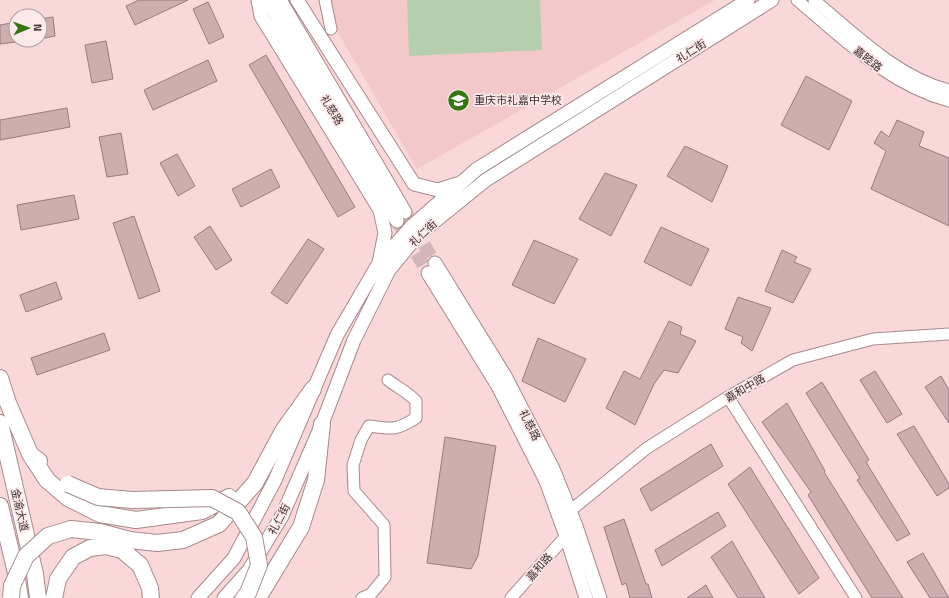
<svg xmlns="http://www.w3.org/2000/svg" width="949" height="598" font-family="'Titillium Web','Noto Sans SC',sans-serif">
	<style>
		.built { fill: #f3c8cb }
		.green { fill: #b7ceae }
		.building { fill: #ceadaf; stroke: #997a7c }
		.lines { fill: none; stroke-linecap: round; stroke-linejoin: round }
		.major-tunnel { stroke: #d4b6b8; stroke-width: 13; stroke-dasharray: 13 6; stroke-linecap: butt }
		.minor-casing { stroke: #a8898b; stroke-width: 13 }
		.major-casing { stroke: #a8898b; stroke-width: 15 }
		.highway-casing { stroke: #a8898b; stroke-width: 18 }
		.minor { stroke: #fff; stroke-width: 11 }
		.major { stroke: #fff; stroke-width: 13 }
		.highway { stroke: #fff; stroke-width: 16 }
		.highway-bridge-casing { stroke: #a8898b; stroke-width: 18; stroke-linecap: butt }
		.highway-bridge { stroke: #fff; stroke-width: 16 }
		.labels { text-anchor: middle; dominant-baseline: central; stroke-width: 3.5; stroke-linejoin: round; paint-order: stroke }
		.street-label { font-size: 11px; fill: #3b2e2f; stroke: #fee9ea }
		.poi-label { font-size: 11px; fill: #3b2e2f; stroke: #fee9ea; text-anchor: start }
	</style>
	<rect width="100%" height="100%" fill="#fad8da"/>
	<path class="built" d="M331,0H715L417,169L337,31Z"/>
	<path class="green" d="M407,0H540L542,50L409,56Z"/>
	<path class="building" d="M139,0H188L135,25L126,6Z
		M208,2L224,37L209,44L193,9Z
		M53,17L55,36L40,39V19Z
		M16,22V42L0,44V25Z
		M106,41L113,79L92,83L85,45Z
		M266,55L355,207L338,217L249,65Z
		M208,60L217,81L153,110L144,90Z
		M806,76L852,101L829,150L781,125Z
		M67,108L70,127L0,140V120Z
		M897,120L924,132L919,146L949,158V226L871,189L886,151L874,143L881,131L889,137Z
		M121,133L128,174L107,177L99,137Z
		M685,146L728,166L712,202L667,176Z
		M177,154L195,186L178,196L160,163Z
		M271,169L280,187L241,207L232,189Z
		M605,173L637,185L611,236L579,219Z
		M74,195L79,219L21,230L17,205Z
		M134,216L160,291L139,299L113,223Z
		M210,226L232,260L216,270L194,237Z
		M661,227L709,249L691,286L644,262Z
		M308,239L324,249L287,304L271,293Z
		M534,240L578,259L554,304L512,285Z
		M782,250L797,257L794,262L811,269L793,303L765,291Z
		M56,282L62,299L26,312L20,295Z
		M738,297L771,308L752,351L741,343L743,337L725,329Z
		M669,321L682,327L680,334L696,341L678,373L664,370L654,384L635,425L606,408L624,371L640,379Z
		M104,333L110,350L37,375L31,358Z
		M538,338L586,359L565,402L522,381Z
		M875,371L902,414L887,423L860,380Z
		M941,376L949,390V423L925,387Z
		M822,382L869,460L866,462L910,534L897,541L857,480L860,478L806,393Z
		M787,403L825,471L824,472L903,598H872L808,495L811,492L762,422Z
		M914,426L949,484V488L937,496L897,434Z
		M445,437L496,446L478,556L471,569L427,563Z
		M711,444L723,466L651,511L640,489Z
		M750,467L819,578L799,594L728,484Z
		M718,512L726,526L662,566L655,550Z
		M624,519L646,584H648L652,598H630L626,583L622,585L604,527Z
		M732,541L765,598H738L711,557Z
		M923,553L949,598H930L907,562Z
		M706,585L713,598H687Z"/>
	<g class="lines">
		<path class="major-tunnel" d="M405,212L435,263
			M397,221L428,273"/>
		<defs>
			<path id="minor" d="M325,0L331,29
				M797,0C844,39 888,85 949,101
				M814,0C854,33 897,77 949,90
				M728,397L856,598
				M570,511L647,448L728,397L793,360L873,339L949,334
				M362,598L371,594L385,577L384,525L354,491L353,465L361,440L369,426C392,429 395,431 416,418V401C409,393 397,387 388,380
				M511,598L566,536"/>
			<path id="major" d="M258,0L261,16L380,210L385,233L379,263
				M267,0L397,221
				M280,0L405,212
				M297,0L414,184L438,190L457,184
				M435,263L505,376L553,469L576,526L600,598
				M428,273L498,386L546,481L566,536L586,598
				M198,598L234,558L275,480L337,335L379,263L411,227L477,169L748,0
				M224,598L249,570L282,516L322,424L354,340L389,270L418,235L486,180L772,0"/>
			<path id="highway" d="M0,378L8,403L30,454L39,461
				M0,423L35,574L38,598
				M30,454L47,480L68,498L100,514L136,520L202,511L229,497
				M0,506L16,573L20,598
				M71,529L100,532L130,540L157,543L183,540L219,524L255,483L283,431L313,389
				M54,598L58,579L73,557L90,548L106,546L122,550L140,565L150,588L151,598
				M258,598L301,527L316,480L322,424"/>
		</defs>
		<use href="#minor" class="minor-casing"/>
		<use href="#major" class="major-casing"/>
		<use href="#highway" class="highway-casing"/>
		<use href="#minor" class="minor"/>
		<use href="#major" class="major"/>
		<use href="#highway" class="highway"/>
		<defs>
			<path id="highway-bridge" d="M68,484L98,497L132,500L212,498L238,512L254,537L259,565L248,593L244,598
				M11,598L12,586L26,556L48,536L71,529"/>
		</defs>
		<use href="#highway-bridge" class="highway-bridge-casing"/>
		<use href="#highway-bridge" class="highway-bridge"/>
	</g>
	<defs>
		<symbol id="school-disc" viewBox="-11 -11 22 22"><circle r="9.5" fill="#367511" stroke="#fee9ea"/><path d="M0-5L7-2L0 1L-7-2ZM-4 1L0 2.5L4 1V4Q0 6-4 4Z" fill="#fff"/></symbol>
	</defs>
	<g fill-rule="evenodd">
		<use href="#school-disc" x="446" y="88" width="25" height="25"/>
	</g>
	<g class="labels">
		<g class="street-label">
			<text transform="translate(691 51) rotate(-32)">礼仁街</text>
			<text transform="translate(868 59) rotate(38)">嘉睦路</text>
			<text transform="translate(332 110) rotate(59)">礼慈路</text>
			<text transform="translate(423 233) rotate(-43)">礼仁街</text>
			<text transform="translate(745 388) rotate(-30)">嘉和中路</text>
			<text transform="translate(530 425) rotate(63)">礼慈路</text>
			<text transform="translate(20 510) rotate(77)">金渝大道</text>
			<text transform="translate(279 519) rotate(-62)">礼仁街</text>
			<text transform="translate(539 567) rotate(-49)">嘉和路</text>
		</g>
		<g class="poi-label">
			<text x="474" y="100">重庆市礼嘉中学校</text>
		</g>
	</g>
	<g transform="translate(28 28) rotate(88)"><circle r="19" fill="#fee9ea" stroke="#b09e9f"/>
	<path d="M0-3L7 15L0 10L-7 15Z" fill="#367511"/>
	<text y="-6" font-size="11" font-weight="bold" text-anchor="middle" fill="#3b2e2f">N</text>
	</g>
</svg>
